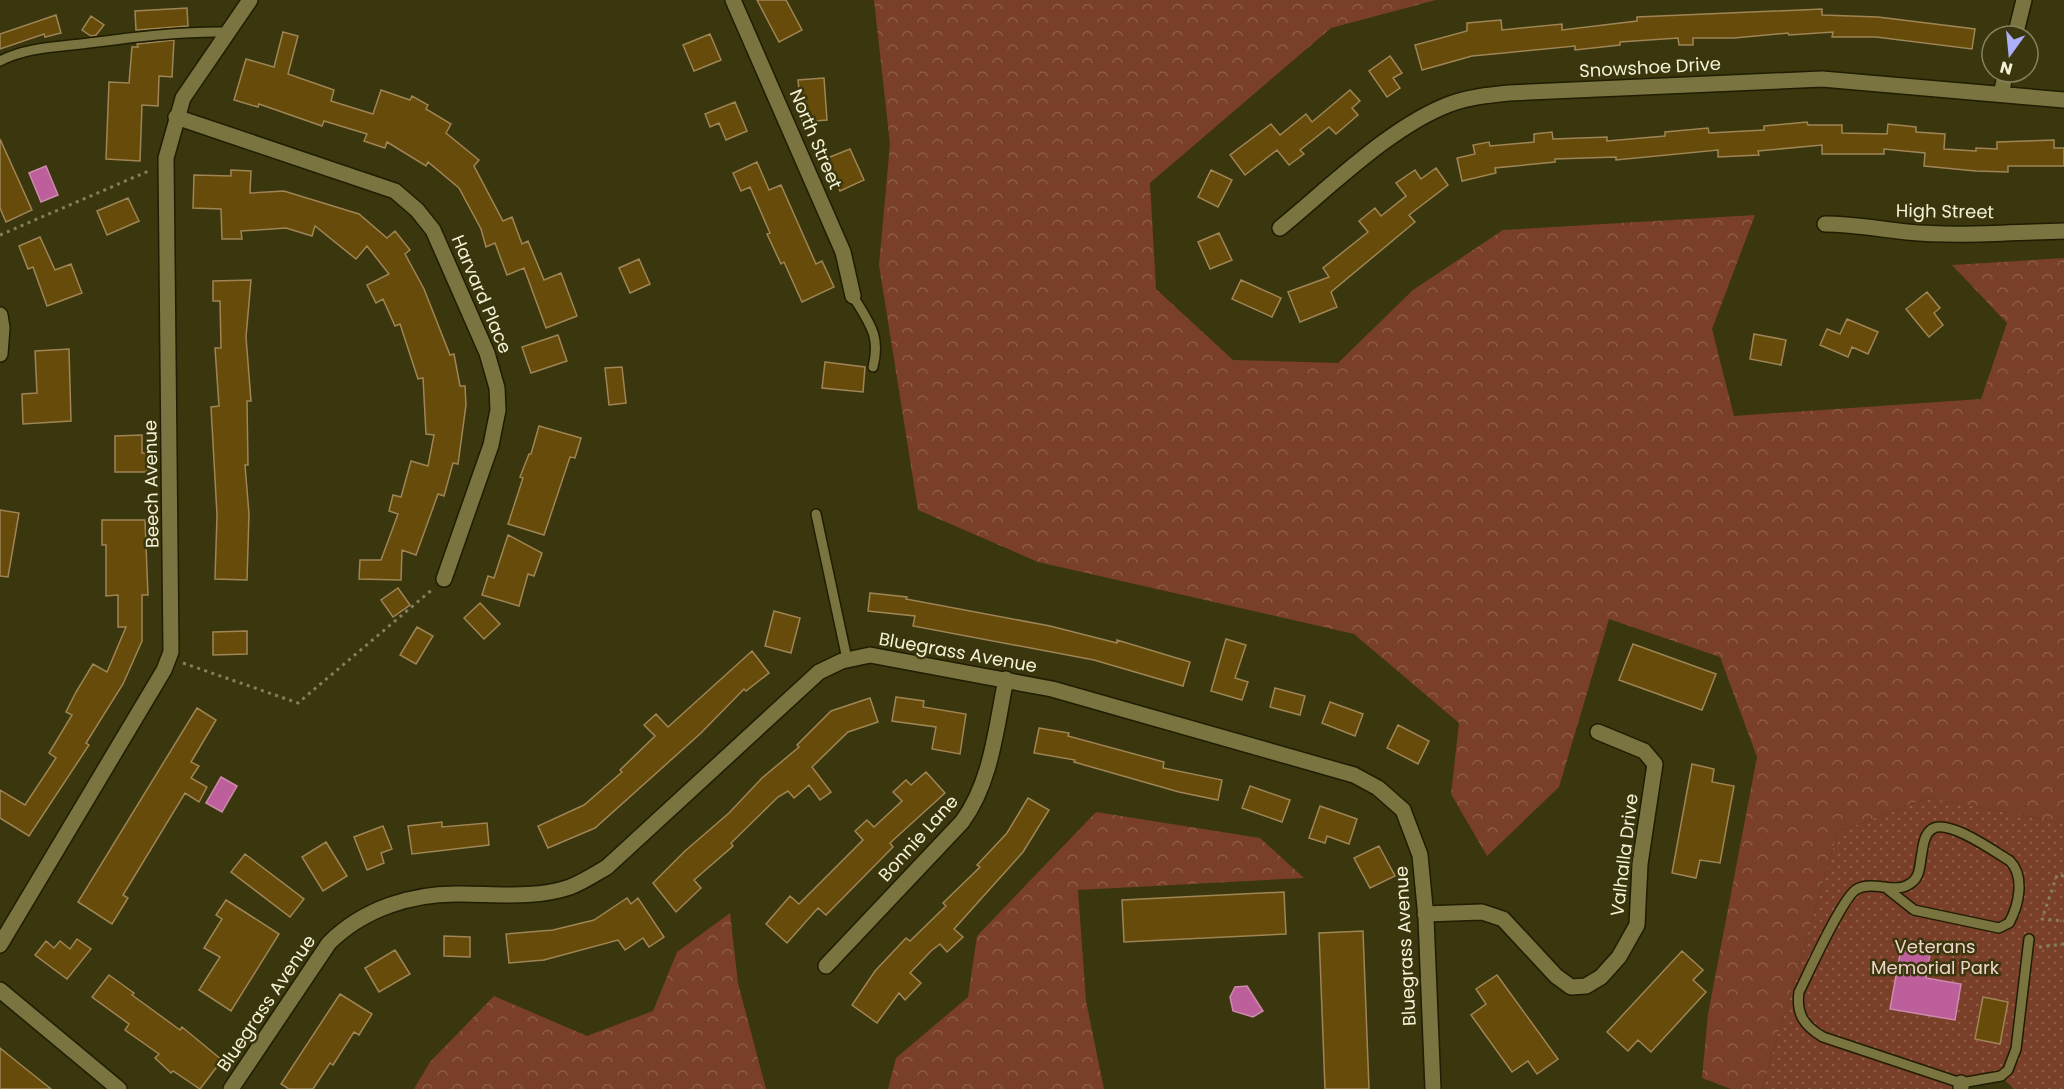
<svg xmlns="http://www.w3.org/2000/svg" width="2064" height="1089" font-family="Poppins,sans-serif">
	<style>
		.forest { fill: url(#forest-crowns) }
		.park { fill: url(#park-dots) }
		.water { fill: #bc5f9b; stroke: #cd8bad; stroke-width: 1.5 }
		.building { fill: #664b0b; stroke: #9f8555; stroke-width: 1.5 }
		.lines { fill: none; stroke-linecap: round; stroke-linejoin: round }
		.service-casing { stroke: #201d02; stroke-width: 12 }
		.minor-casing { stroke: #201d02; stroke-width: 18 }
		.path { stroke: #83805c; stroke-width: 3; stroke-dasharray: 3 4.5; stroke-linecap: butt }
		.service { stroke: #7a7440; stroke-width: 9 }
		.minor { stroke: #7a7440; stroke-width: 15 }
		.labels { text-anchor: middle; dominant-baseline: central; stroke-width: 5; stroke-linejoin: round; paint-order: stroke }
		.street-label { font-size: 18px; fill: #f5f2d7; stroke: #3a360d }
		.park-label { font-size: 18px; fill: #f0d5cb; stroke: #3a360d }
	</style>
	<defs>
		<pattern id="forest-crowns" width="20" height="18" patternUnits="userSpaceOnUse" patternTransform="scale(1.5)"><rect width="20" height="18" fill="#793f28"/><path d="M2 6a3 3 0 1 1 6 0M12 15a3 3 0 1 1 6 0" fill="none" stroke="#8d5b46"/></pattern>
		<pattern id="park-dots" width="8" height="8" patternUnits="userSpaceOnUse" patternTransform="scale(1.5)"><rect width="8" height="8" fill="#793f28"/><path d="M2 2h.1M6 6h.1" fill="none" stroke="#8d5b46" stroke-width="1.8" stroke-linecap="round"/></pattern>
	</defs>
	<rect width="100%" height="100%" fill="#3a360d"/>
	<path class="forest" d="M874,0H1436L1331,28L1150,183L1156,289L1233,360L1338,363L1413,290L1503,230L1755,215L1712,329L1734,416L1981,399L2007,323L1952,265L2064,258V823L1928,798L1838,832L1762,1089H1731L1702,1078L1708,1014L1757,757L1720,657L1609,619L1559,787L1487,856L1451,794L1459,723L1354,634L1038,562L918,510L879,265L890,144Z
		M1096,812L1260,838L1304,878L1078,890L1086,1001L1104,1089H888L896,1058L968,997L977,936Z
		M730,913L738,983L766,1089H414L430,1062L494,996L587,1036L653,1011L677,952Z"/>
	<path class="park" d="M1928,798L2064,823V1089H2014L2001,1076L1962,1083L1961,1089H1762L1838,832Z"/>
	<path class="water" d="M46,166L58,195L41,202L29,173Z
		M221,777L237,786L222,812L206,803Z
		M1902,943L1931,948L1926,978L1961,984L1955,1020L1890,1009Z
		M1247,986L1263,1011L1253,1017L1233,1011L1230,997L1235,987Z"/>
	<path class="building" d="M757,0H786L802,30L779,42Z
		M187,8L188,26L136,30L135,11Z
		M1822,9V15L1878,17L1975,29L1972,49L1876,37H1832L1833,32L1789,35L1788,33L1734,38H1693V45H1679L1678,38L1620,42V45L1575,50V46L1504,53L1472,56L1422,70L1415,45L1467,31V23L1501,20L1502,30L1562,24V30L1637,21V17Z
		M56,15L61,33L45,37L44,34L0,49V34Z
		M91,16L104,25L96,35L91,36L82,30Z
		M283,32L298,36L288,74L334,90L331,101L373,114L381,90L410,100L412,96L428,105L426,109L451,124L446,133L479,160L474,166L503,221L512,217L522,244L528,241L544,280L561,273L577,316L546,328L524,268L507,275L495,243L486,247L481,229L459,188L428,162L426,166L387,142L385,148L364,141L367,134L324,121L322,126L259,104L258,107L234,100L246,59L274,67Z
		M710,34L721,60L694,71L683,45Z
		M174,40L172,77L159,76L158,106L142,105L140,161L106,159L109,82L129,83L132,47H138L137,44Z
		M1390,56L1402,73L1393,78L1400,88L1387,97L1369,71Z
		M824,78L827,120L802,122L798,80Z
		M1350,90L1360,101L1352,108L1358,115L1336,134L1329,127L1300,150L1304,154L1289,165L1277,150L1245,175L1230,155L1271,124L1280,135L1306,114L1312,122Z
		M735,102L747,131L726,140L719,123L710,127L705,114Z
		M1807,122L1808,125H1842V133L1887,134L1888,124L1916,127V132L1945,134L1944,149L1976,151V148L1997,149V142L2054,140V148H2064V166H2008V172L1976,171L1924,166L1925,153L1884,149V154H1822V145L1758,151L1759,155L1718,157V150L1616,160V157L1555,159V162L1495,168L1496,173L1462,181L1457,158L1475,154L1473,145L1489,142L1490,146L1534,142V134L1552,132L1553,139L1607,137V141L1665,136V132L1708,128L1709,133L1764,130V126Z
		M0,139L32,210L6,222L0,208Z
		M850,149L864,180L840,191L825,159Z
		M757,162L769,190L781,185L816,264L822,261L834,287L802,302L784,262L781,264L767,234L770,233L750,187L741,191L733,173Z
		M1436,168L1448,185L1409,215L1415,222L1331,292L1337,307L1300,322L1288,292L1329,277L1323,268L1368,232L1359,221L1375,208L1381,216L1406,196L1396,183L1415,170L1421,179Z
		M231,170L251,171L250,193L284,191L359,214L387,238L395,231L410,250L405,254L424,289L450,355L454,354L460,386H465L466,405L458,464L453,463L444,496L438,494L416,555L402,550L401,580L359,579L360,560H381L398,514L389,511L393,495L401,497L411,461L428,466L434,435L426,434L423,378L418,379L400,324L395,326L383,299L376,303L367,285L389,274L367,246L356,259L315,226L312,236L286,228L241,231L242,239H222L221,209L193,208L194,175L231,176Z
		M1211,170L1232,180L1218,207L1198,197Z
		M128,198L139,221L107,235L97,211Z
		M1219,233L1232,260L1210,269L1198,242Z
		M40,237L55,270L71,264L82,293L47,306L33,267L28,269L19,246Z
		M639,259L650,284L630,293L619,268Z
		M251,280L246,337L251,401H247L248,465H245L249,514L247,580L215,579L217,515L211,407L219,406L215,348H221L220,301H213V281Z
		M1241,280L1281,298L1272,317L1232,299Z
		M1927,292L1940,308L1934,313L1943,325L1929,337L1906,309Z
		M1847,319L1878,332L1868,354L1852,347L1848,357L1820,345L1827,329L1840,334Z
		M1754,334L1786,340L1781,365L1750,359Z
		M558,335L567,361L531,373L522,347Z
		M69,349L71,421L23,424L22,394L37,393L35,351Z
		M825,362L865,367L863,392L822,388Z
		M622,367L626,403L609,405L605,368Z
		M539,426L581,438L575,458L570,457L544,535L508,524L523,478L520,477L529,454H531Z
		M142,435V453H147V472H115V436Z
		M0,510L19,513L8,577L0,576Z
		M102,520H145L148,595H142V641L123,684L86,743L89,745L29,836L0,818V790L25,805L56,758L49,753L72,715L66,712L76,692L93,664L107,672L126,627H118V595L106,596V545H102Z
		M508,535L542,553L534,576L528,574L519,606L482,595L488,576L494,578Z
		M398,588L410,605L393,617L381,600Z
		M870,593L907,597L906,599L1050,626L1117,643V640L1190,662L1183,686L1094,660L913,626L915,616L868,611Z
		M480,603L500,624L484,639L464,618Z
		M774,611L800,618L791,653L765,646Z
		M417,627L433,636L416,664L400,655Z
		M247,631V654L213,655V632Z
		M1226,639L1246,645L1235,678L1248,682L1242,700L1211,691Z
		M1633,644L1716,674L1702,710L1619,680Z
		M752,651L769,673L746,691L744,689L701,733L595,828L548,848L538,826L584,805L622,772L620,770L655,736L644,725L656,714L668,727Z
		M1275,688L1305,696L1300,715L1270,707Z
		M896,697L924,701L923,707L966,714L960,754L932,749L936,727L892,721Z
		M870,698L878,722L848,732L812,767L831,792L820,800L809,785L794,798L788,791L778,797L731,843L733,846L694,880L701,888L676,912L653,883L685,851L729,813L762,778L799,747L797,745L831,711Z
		M1330,702L1363,714L1355,736L1322,723Z
		M197,708L216,720L191,762L199,766L191,778L207,787L199,802L185,793L123,895L128,898L112,924L78,902Z
		M1398,725L1429,741L1418,764L1387,748Z
		M1039,728L1069,733L1068,736L1164,762L1163,768L1222,780L1218,800L1179,792L1074,762L1075,760L1034,753Z
		M1692,764L1714,769L1712,782L1734,786L1720,863L1700,860L1696,878L1672,873Z
		M926,772L945,793L890,843L893,847L826,915L818,908L787,943L766,924L790,896L799,904L863,840L855,831L867,820L874,827L902,801L893,792L906,780L911,785Z
		M1250,786L1290,800L1282,822L1242,808Z
		M1028,798L1049,810L1023,852L954,929L963,937L947,952L940,944L931,951L910,973L921,983L905,1000L899,993L877,1023L852,1005L875,971L906,938L910,941L946,906L943,903L980,867L977,865L1007,833Z
		M1320,806L1357,819L1349,844L1327,836L1325,843L1309,838Z
		M442,822V827L487,823L489,845L412,854L408,826Z
		M383,826L392,849L381,853L384,863L367,870L354,837Z
		M326,842L347,876L323,891L302,857Z
		M1379,846L1395,876L1370,888L1354,858Z
		M245,854L304,899L290,917L231,872Z
		M1284,892L1286,934L1124,942L1122,900Z
		M627,898L631,904L638,898L664,937L649,947L643,938L625,950L618,940L544,960L509,963L506,934L553,930L594,920Z
		M226,900L279,934L231,1011L199,990L220,957L204,948L222,919L216,915Z
		M1363,931L1369,1089H1325L1319,933Z
		M444,936L470,937V957L444,956Z
		M77,939L91,949L67,979L35,955L46,941L54,948L60,941L70,949Z
		M395,950L410,974L379,992L365,968Z
		M1682,951L1703,970L1693,980L1706,992L1651,1052L1638,1040L1628,1051L1607,1032Z
		M109,975L134,993L132,995L180,1030L182,1027L222,1060L200,1089L173,1071L171,1073L155,1058L159,1054L125,1030L129,1024L92,997Z
		M1497,975L1558,1059L1537,1074L1528,1061L1512,1072L1471,1015L1486,1004L1476,989Z
		M340,994L372,1014L359,1035L354,1032L333,1065L330,1063L313,1089H289L281,1084Z
		M1983,997L2008,1002L2000,1044L1975,1039Z
		M0,1048L31,1073L51,1089H0Z"/>
	<g class="lines">
		<defs>
			<path id="service" d="M0,61C25,48 54,47 81,44C129,38 178,31 227,32
				M853,296C869,323 881,335 873,367
				M816,514L847,659
				M1885,887L1914,910L1999,928L2009,923C2019,905 2025,877 2010,861C1995,852 1948,818 1932,829C1923,835 1923,849 1921,858C1920,867 1919,878 1911,883C1896,895 1874,880 1857,889C1843,896 1808,974 1799,992C1796,1014 1804,1026 1823,1037L1961,1083L2001,1076L2008,1070L2016,1049L2029,939"/>
			<path id="minor" d="M733,0L843,252L853,296
				M2015,36L2024,0
				M2001,94L2006,72
				M176,117L395,191L417,210L433,230L487,353L497,388L498,410L491,445L444,579
				M1825,224C1853,224 1879,229 1907,232C1959,237 2012,232 2064,231
				M1280,228C1329,188 1391,126 1450,104C1469,97 1489,95 1509,93L1822,79L2064,100
				M0,315L2,328L0,354
				M1425,914L1482,912L1503,919L1556,976L1571,987L1586,986L1601,977L1619,957L1637,925L1640,864L1655,764L1644,751L1598,732
				M0,945L164,670L171,652L166,158L183,98L250,0
				M826,966L962,822C992,781 996,727 1006,679
				M0,990L119,1089
				M231,1089L329,943C363,909 412,893 460,894C496,894 535,899 570,887C583,882 595,874 607,867L819,672L842,661L870,655L1052,689L1354,775L1378,788L1403,810L1420,855L1426,918L1433,1089
				M1961,1089V1083"/>
		</defs>
		<use href="#service" class="service-casing"/>
		<use href="#minor" class="minor-casing"/>
		<path class="path" d="M0,235L151,170
			M183,663L298,703L434,588
			M2064,876L2057,875L2042,919L2064,921
			M2039,947L2064,944"/>
		<use href="#service" class="service"/>
		<use href="#minor" class="minor"/>
	</g>
	<g class="labels">
		<g class="street-label">
			<text transform="translate(1650 67) rotate(-3)">Snowshoe Drive</text>
			<text transform="translate(816 139) rotate(67)">North Street</text>
			<text transform="translate(1945 211) rotate(1)">High Street</text>
			<text transform="translate(482 294) rotate(67)">Harvard Place</text>
			<text transform="translate(151 484) rotate(-91)">Beech Avenue</text>
			<text transform="translate(958 652) rotate(10)">Bluegrass Avenue</text>
			<text transform="translate(918 838) rotate(-48)">Bonnie Lane</text>
			<text transform="translate(1624 855) rotate(-83)">Valhalla Drive</text>
			<text transform="translate(1405 946) rotate(-93)">Bluegrass Avenue</text>
			<text transform="translate(266 1003) rotate(-56)">Bluegrass Avenue</text>
		</g>
		<g class="park-label">
			<text x="1935" y="946">Veterans<tspan x="1935" dy="21">Memorial Park</tspan></text>
		</g>
	</g>
	<g transform="translate(2010 54) rotate(195)"><circle r="28" fill="#3a360d" stroke="#85815e" stroke-width="1.5"/>
	<path d="M0-4.5L10 22L0 15L-10 22Z" fill="#adaffb"/>
	<text y="-9" font-size="16" font-weight="bold" text-anchor="middle" fill="#f5f2d7">N</text>
	</g>
</svg>
